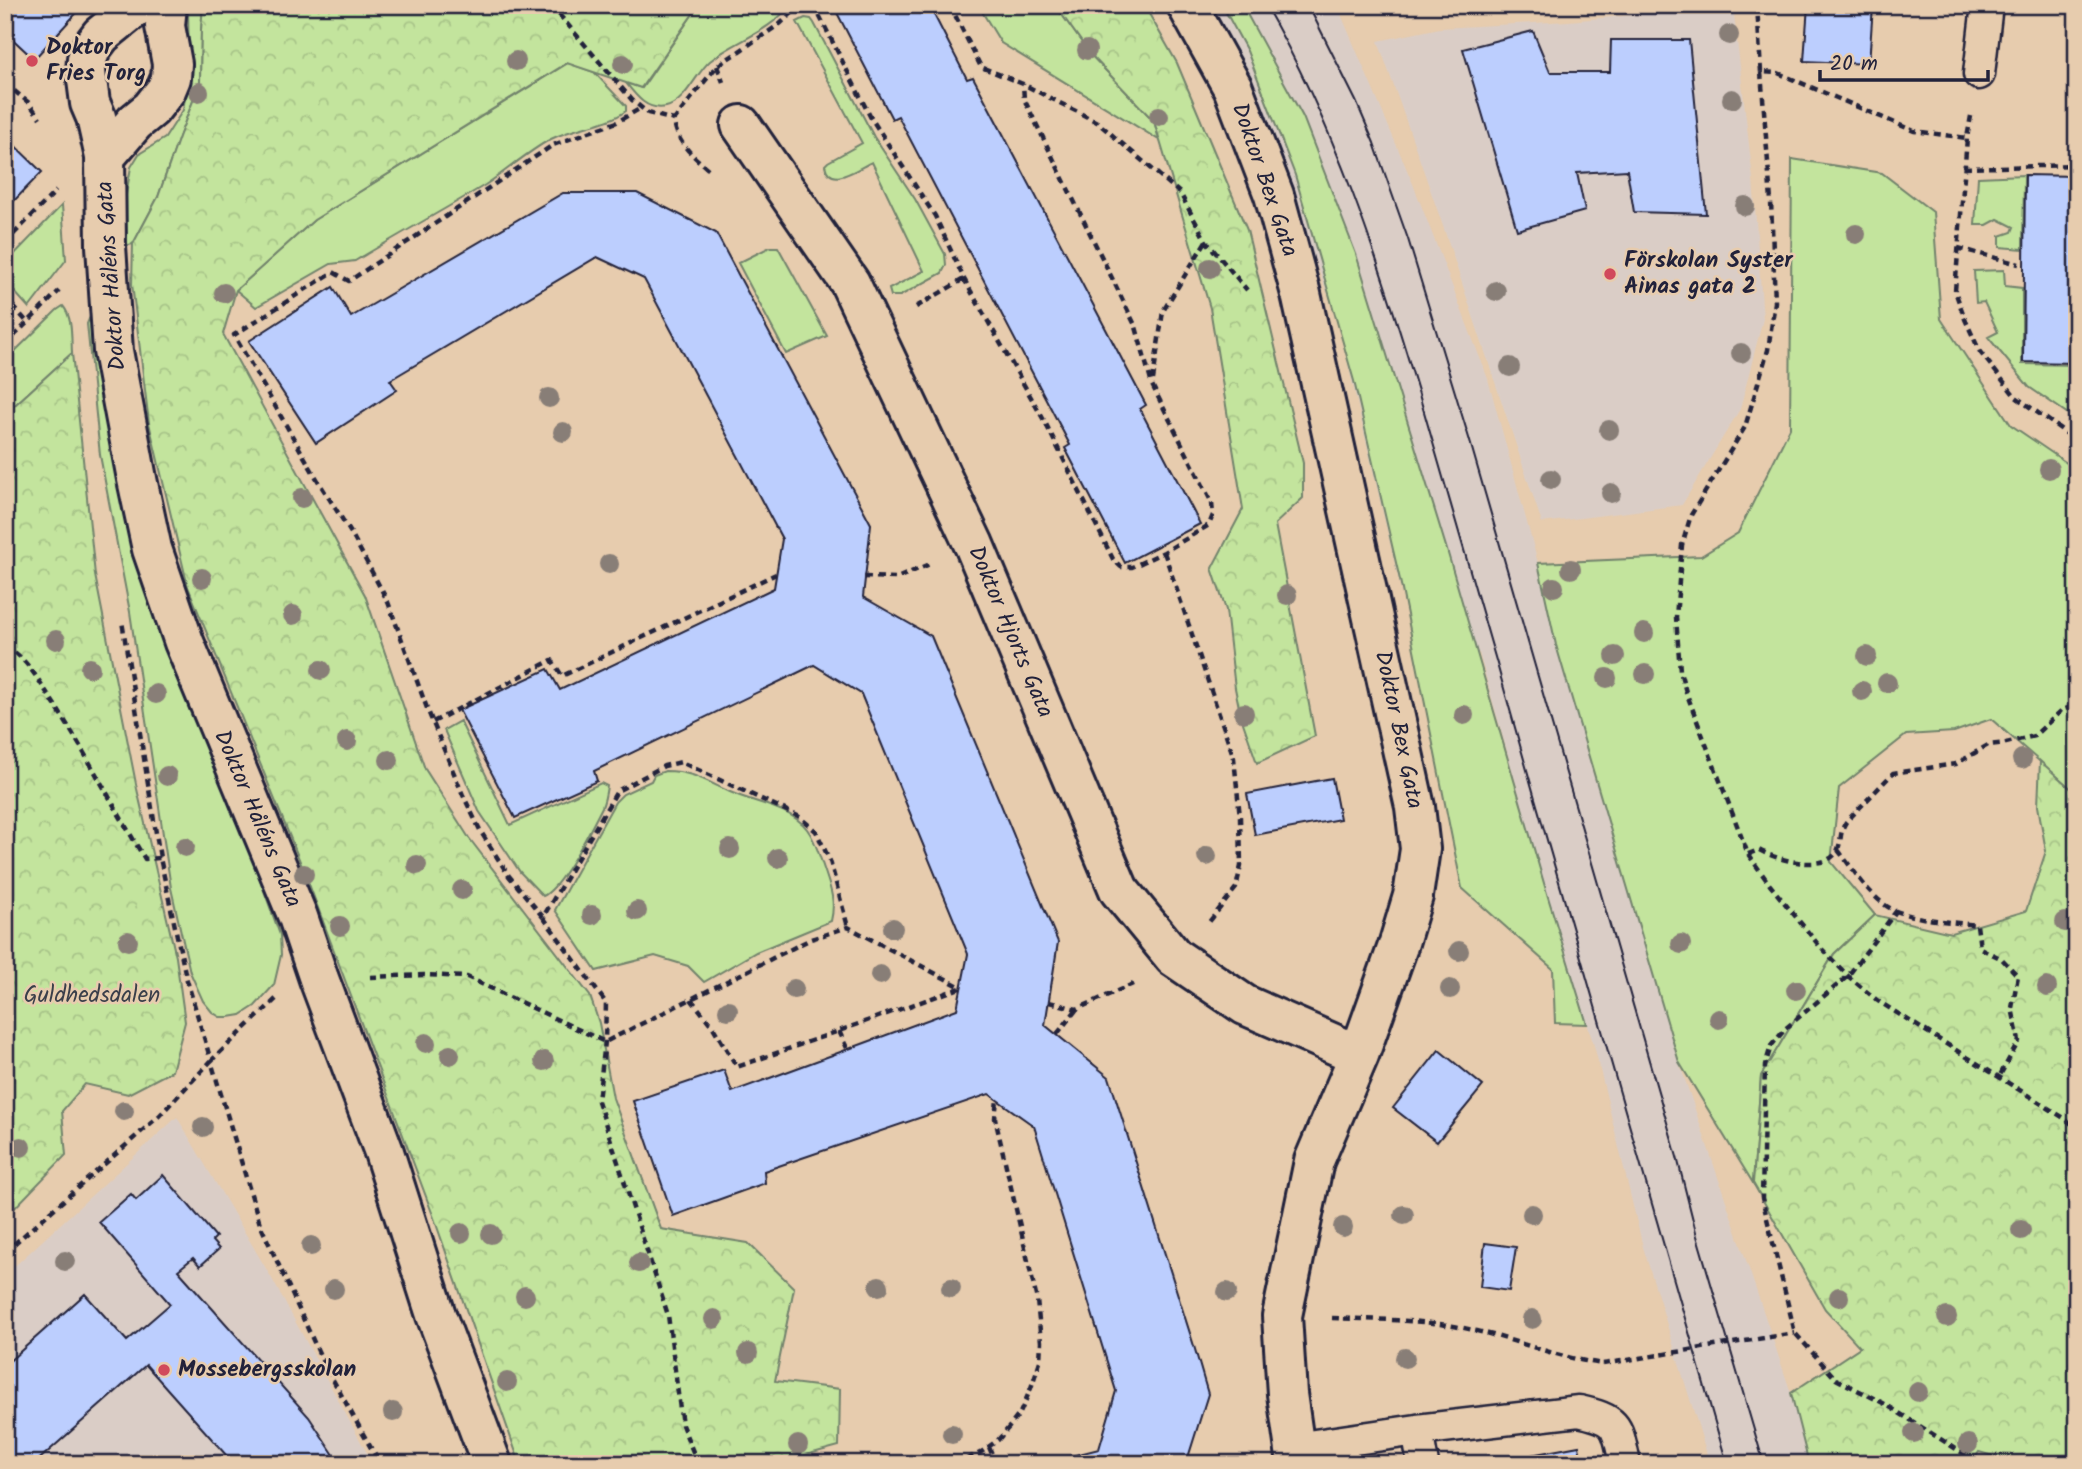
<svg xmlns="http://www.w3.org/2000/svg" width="2082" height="1469" font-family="Kalam,sans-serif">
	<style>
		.built { fill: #dacdc6 }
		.grass { fill: #c3e49d; stroke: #72836c; stroke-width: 2 }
		.forest { fill: url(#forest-crowns); stroke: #72836c; stroke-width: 2 }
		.building { fill: #bccefe; stroke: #22223b; stroke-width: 2 }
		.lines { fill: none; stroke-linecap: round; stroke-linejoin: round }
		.service-casing { stroke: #22223b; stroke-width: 35 }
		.minor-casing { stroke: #22223b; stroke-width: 44 }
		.path { stroke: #22223b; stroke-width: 4.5; stroke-dasharray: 7 5; stroke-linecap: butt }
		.service { stroke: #e7ccae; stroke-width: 30 }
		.minor { stroke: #e7ccae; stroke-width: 38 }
		.tram { stroke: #22223b; stroke-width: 2 }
		.path-bridge { stroke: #22223b; stroke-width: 4.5; stroke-dasharray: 7 5; stroke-linecap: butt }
		.tree { fill: #887e77 }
		.poi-dot { fill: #d1495b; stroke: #e7ccae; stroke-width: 2.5 }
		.labels { text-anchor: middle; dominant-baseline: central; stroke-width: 5; stroke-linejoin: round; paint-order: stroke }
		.poi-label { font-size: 23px; font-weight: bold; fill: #22223b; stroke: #e7ccae; text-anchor: start }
		.street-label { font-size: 23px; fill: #22223b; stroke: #e7ccae }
		.park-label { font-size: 23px; fill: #3a3f4a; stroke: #e7ccae }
	</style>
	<defs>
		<pattern id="forest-crowns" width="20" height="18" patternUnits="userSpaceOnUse" patternTransform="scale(1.75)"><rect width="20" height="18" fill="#c3e49d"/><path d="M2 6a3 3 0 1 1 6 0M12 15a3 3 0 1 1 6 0" fill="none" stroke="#a7c388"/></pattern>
	</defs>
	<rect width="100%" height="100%" fill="#e7ccae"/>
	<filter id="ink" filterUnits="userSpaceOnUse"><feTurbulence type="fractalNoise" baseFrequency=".0143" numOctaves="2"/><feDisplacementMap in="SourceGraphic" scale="14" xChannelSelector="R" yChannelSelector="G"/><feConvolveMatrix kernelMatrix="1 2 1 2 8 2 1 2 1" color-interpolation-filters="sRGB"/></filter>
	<g filter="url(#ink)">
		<path class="built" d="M1214,5H1337L1413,184L1488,379L1538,563L1556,645L1679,1062L1791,1393L1809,1464H1710L1643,1247L1595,1049L1548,897L1479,653L1419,666L1337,317Z
			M1733,6L1753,179L1763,319L1740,409L1682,505L1542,523L1444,229L1378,41L1440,28L1569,21Z
			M177,1117L271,1277L373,1464H5V1275Z"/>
		<path class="grass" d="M188,5H203L201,30L200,83L179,137L158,197L133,244L123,246L124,206L131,167L139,154L165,138L183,110L189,75Z
			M699,5H790C769,33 736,40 710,61C696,73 685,103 666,107C647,111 636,96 626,83L642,88Z
			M978,5H1055L1091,55L1154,121L1159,140L1001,43Z
			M1222,5H1242L1303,117L1356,254L1447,550L1548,897L1587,1024L1555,1023L1553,969L1462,888L1400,580L1354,381L1295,175L1247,51Z
			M805,18L811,19L814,23L874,137L915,199L945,254L946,265L942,273L900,296H891L889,289L924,271L872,162C858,168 830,190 825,165L828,162L862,143L797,22Z
			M568,63L594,72L626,106V111C607,125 574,127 551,139C527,152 508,170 485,185C442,211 398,235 355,261L331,264L256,307L236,290L314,220Z
			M1792,159L1882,173L1933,212L1941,319L2011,425L2077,470V794L1991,719L1954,732L1906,735L1839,788L1831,862L1875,915L1834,954L1761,1076L1753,1183L1679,1062L1556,645L1538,563L1701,556L1738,533L1790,428Z
			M2024,175L2023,249L2000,247V236L2012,232L2014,227L1998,219L1987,225H1975L1978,177Z
			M62,205L66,260L29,308L5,281V264Z
			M770,247H778L827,336L786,354L738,263Z
			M2004,270L2005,286L2022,288V364L2077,365V420L2029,387L1988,337L1998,332L1984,302L1976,303L1974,271Z
			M63,306C73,318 71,337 72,353L5,414V361L57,310Z
			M89,319L92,322L230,796L280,935L281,955L274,985L255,1006L241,1015L229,1017H220L212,1012L203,1001L190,972L171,888L130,612L100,455L87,324Z
			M460,721L510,825L601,783L607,786C606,793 605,800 602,807C592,827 561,888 543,896L520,872L479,811L444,730Z
			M665,771C692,771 706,781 730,792C754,803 790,807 807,829C816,841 819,855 824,869C830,887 836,901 831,921L756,952L704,982L688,966L655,956L596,971L555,910L615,802L623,794L651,781L654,775Z"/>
		<path class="forest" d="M203,5H699L641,88L567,63L314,220L236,290L223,334L365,595L425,769L469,838L590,996L599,1023L613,1098L661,1229L748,1243L794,1288L775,1381L840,1389L839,1446L772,1464H520L434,1218L306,876L188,587L149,423L132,284L133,244L158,197L179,137L200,83L201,30Z
			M1055,5H1144L1177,63L1247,230L1303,463V498L1275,524L1315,736L1257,763L1241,717L1235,688L1226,610L1212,568L1243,509L1210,308L1154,121L1091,55Z
			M72,353L95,575L137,789L176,957L185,1022L172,1071L128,1094L85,1084L62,1111L66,1155L5,1218V414Z
			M2040,761L2077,794V1464H2020L1979,1452L1971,1464H1809L1791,1393L1860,1347L1825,1309L1753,1183L1761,1076L1834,954L1875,915L1951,933L2026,911L2046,851L2038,806Z"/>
		<path class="building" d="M5,5H84L34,59L5,32Z
			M833,5H929L967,79L973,77L1146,405L1140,409L1200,524L1125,563L1065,448L1070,445L898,116L892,119Z
			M1808,5H1873L1869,64L1804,61Z
			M1533,31L1550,72H1610L1611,40H1689L1706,214L1634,212L1627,170L1577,173L1585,211L1517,230L1463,49Z
			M5,136L42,172L5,210Z
			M2025,175L2077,176V363L2023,362Z
			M563,193H637L716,233L871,524L863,597L931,636L1058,942L1045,1025L1109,1077L1194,1346L1208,1394L1186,1464H1040L1099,1449L1116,1391L1034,1126L989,1094L764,1171L765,1183L673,1216L633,1101L724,1070L732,1092L957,1009L968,954L861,694L814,665L594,771L597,781L515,818L459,710L548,669L560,690L774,588L782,539L644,279L597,257L390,380L397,390L316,443L249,341L333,287L351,317Z
			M1332,778L1340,819L1255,835L1247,794Z
			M1439,1050L1483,1086L1437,1142L1393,1108Z
			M163,1175L216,1237L212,1241L219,1249L200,1266L193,1258L178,1270L309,1417L340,1464H234L146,1365L34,1464H5V1365L85,1294L127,1341L170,1304L99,1222L131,1194L136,1200Z
			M1485,1243L1516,1247L1509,1291L1480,1287Z
			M1579,1446L1582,1464H1483Z"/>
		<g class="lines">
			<defs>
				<path id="service" d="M1979,74L1987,5
					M1417,1430L1423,1464
					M1294,1448L1417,1430L1579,1411C1619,1420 1617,1426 1625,1464"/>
				<path id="minor" d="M138,5L101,35L92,47L87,59L86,72L90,103L96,117L105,157L106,246L113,351L137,479L152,549L184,642L298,917L319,979L384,1152L436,1315L492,1464
					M1187,5L1233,88L1274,195L1301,294L1415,807L1420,849L1413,896L1398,946L1359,1055L1314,1161L1282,1316L1287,1394L1297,1464
					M741,125L850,283L974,545L1119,890L1174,957L1245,1005L1359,1055
					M105,157L135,122L151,109L166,90L171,78L172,64L165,26L167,5"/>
			</defs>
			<use href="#service" class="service-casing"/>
			<use href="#minor" class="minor-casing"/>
			<path class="path" d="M551,5L632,100L648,113L674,120
				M814,5L871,118L935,216L964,279L1045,422L1113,559L1121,567H1132L1164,552L1209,525L1213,515L1212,503L1152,385L1136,327L1024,99L1023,84
				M950,5L981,67L1023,84L1097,122L1180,193L1206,241L1247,290
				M1757,5L1761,72L1778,73L1914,131L1967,138
				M717,66L723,82
				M1761,72L1771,201L1775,302L1768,350L1745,427L1691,515L1682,545L1676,617L1680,671L1686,692L1748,854L1770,885L1821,948L1848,976L1878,1001L2064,1118L2077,1128
				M5,83L29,103L40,118
				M1971,116L1967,138L1955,291L1965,319L1980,352L2016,397L2077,441
				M1964,168L2077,165
				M708,169C692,155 676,142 674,120L717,66L780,24L801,5
				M5,243L56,191
				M1958,248L2019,264
				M5,297L28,323
				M916,307L964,279
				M5,345L59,291
				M1153,380L1163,311L1206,241
				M1164,552L1234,758L1240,817L1241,866L1236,888L1209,922
				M864,577L897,578L930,564
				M5,646C25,656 39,681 51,699C85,751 113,806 145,859L160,858
				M433,722L552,660L562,676L776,574
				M1838,850C1853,869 1866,891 1885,905C1903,919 1953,922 1977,925L1980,948L2002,959L2018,976L2012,1008L2019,1041L1999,1077
				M1748,854L1759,850C1777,860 1828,874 1838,849C1842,839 1839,833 1846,822L1893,773L1956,764L1988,745L2006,743L2034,736L2062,710L2077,705
				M1897,910L1848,976L1786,1028L1771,1046L1765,1066L1762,1198L1795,1333L1836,1379L1885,1404L1980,1464
				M543,917L509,876L481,832L463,795L428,711L388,602L351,533L320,484L234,335L333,272L349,281L553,145L617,122L641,108
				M370,977L424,975L467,977L605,1042L811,939L848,927L961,987
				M276,999L211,1061L260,1224L323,1362L380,1464
				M691,999L713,1027L737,1067L960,988
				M1049,1002L1077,1009L1133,984
				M839,1031L847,1048
				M1057,1034L1077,1009
				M5,1252L159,1116L211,1061L186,977L160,858L122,621
				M1332,1318C1380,1320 1430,1319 1477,1331C1519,1341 1559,1358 1603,1364
				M989,1447L996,1464
				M698,1464L682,1425L668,1315L598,1101L605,1042L606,1003L543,917L617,791L664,766L681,762L798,816L816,831L830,861L848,927
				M956,1464L980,1453L998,1440L1010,1426L1020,1413L1031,1388L1040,1361L1041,1342L1037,1300L995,1118L997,1100"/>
			<use href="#service" class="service"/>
			<use href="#minor" class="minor"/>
			<path class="tram" d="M1265,5C1335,126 1378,258 1418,391C1445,482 1471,573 1497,664C1572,931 1650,1197 1727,1464
				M1308,5L1356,101L1374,143L1408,239L1469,438L1677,1157L1697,1236L1764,1464"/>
			<path class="path-bridge" d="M1603,1364L1795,1333"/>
		</g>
		<g class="tree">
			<circle cx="1729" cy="35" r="10"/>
			<circle cx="1087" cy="50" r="10"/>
			<circle cx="516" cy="61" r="10"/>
			<circle cx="623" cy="64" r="10"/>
			<circle cx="199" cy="92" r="10"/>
			<circle cx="1732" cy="99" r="10"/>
			<circle cx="1159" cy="116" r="10"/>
			<circle cx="1745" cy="206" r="10"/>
			<circle cx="1856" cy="234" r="10"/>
			<circle cx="1210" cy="268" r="10"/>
			<circle cx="1496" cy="291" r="10"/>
			<circle cx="224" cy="293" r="10"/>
			<circle cx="1741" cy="353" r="10"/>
			<circle cx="1510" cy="367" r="10"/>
			<circle cx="549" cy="398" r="10"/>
			<circle cx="1609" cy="430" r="10"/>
			<circle cx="563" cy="432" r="10"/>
			<circle cx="2049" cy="469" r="10"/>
			<circle cx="1551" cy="479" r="10"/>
			<circle cx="1611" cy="493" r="10"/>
			<circle cx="302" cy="498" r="10"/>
			<circle cx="609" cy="564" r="10"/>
			<circle cx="1571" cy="569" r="10"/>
			<circle cx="202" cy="578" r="10"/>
			<circle cx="1554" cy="587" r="10"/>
			<circle cx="1287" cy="595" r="10"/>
			<circle cx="293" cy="615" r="10"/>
			<circle cx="1644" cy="633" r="10"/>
			<circle cx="56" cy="640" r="10"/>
			<circle cx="1615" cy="656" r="10"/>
			<circle cx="1867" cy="656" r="10"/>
			<circle cx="90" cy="668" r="10"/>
			<circle cx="321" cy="670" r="10"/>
			<circle cx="1645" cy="674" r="10"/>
			<circle cx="1607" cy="678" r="10"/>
			<circle cx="1887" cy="683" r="10"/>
			<circle cx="1862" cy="691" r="10"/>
			<circle cx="156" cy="694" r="10"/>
			<circle cx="1244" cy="713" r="10"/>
			<circle cx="1464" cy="715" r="10"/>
			<circle cx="347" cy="741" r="10"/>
			<circle cx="2022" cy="759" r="10"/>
			<circle cx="389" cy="760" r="10"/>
			<circle cx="167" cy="776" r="10"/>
			<circle cx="185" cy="847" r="10"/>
			<circle cx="730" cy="849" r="10"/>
			<circle cx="1207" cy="856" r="10"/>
			<circle cx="778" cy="858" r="10"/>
			<circle cx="417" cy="865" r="10"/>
			<circle cx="304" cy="874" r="10"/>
			<circle cx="462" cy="890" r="10"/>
			<circle cx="637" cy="911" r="10"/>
			<circle cx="592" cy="915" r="10"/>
			<circle cx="2065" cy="922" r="10"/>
			<circle cx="340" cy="926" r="10"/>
			<circle cx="893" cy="928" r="10"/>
			<circle cx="128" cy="941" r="10"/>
			<circle cx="1681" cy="944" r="10"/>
			<circle cx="1459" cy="951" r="10"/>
			<circle cx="880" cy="975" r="10"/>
			<circle cx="2047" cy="987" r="10"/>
			<circle cx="794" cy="989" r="10"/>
			<circle cx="1450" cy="989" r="10"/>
			<circle cx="1796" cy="990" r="10"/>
			<circle cx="728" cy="1010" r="10"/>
			<circle cx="1719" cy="1019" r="10"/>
			<circle cx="426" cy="1043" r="10"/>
			<circle cx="450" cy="1055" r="10"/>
			<circle cx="544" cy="1061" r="10"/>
			<circle cx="124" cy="1111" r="10"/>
			<circle cx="203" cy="1127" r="10"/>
			<circle cx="21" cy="1147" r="10"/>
			<circle cx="1532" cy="1214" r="10"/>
			<circle cx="1404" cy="1215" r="10"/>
			<circle cx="1343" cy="1227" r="10"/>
			<circle cx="2021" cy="1230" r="10"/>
			<circle cx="461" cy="1233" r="10"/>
			<circle cx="491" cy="1234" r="10"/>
			<circle cx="311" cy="1246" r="10"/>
			<circle cx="65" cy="1261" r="10"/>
			<circle cx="639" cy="1263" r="10"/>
			<circle cx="879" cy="1286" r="10"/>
			<circle cx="951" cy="1288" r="10"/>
			<circle cx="334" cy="1289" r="10"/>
			<circle cx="1227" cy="1292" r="10"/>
			<circle cx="525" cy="1296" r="10"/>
			<circle cx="1839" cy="1297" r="10"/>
			<circle cx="1947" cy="1317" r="10"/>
			<circle cx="714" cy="1319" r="10"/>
			<circle cx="1532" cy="1319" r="10"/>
			<circle cx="748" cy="1353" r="10"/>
			<circle cx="1405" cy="1358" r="10"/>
			<circle cx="507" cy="1382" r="10"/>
			<circle cx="1918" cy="1392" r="10"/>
			<circle cx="393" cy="1412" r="10"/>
			<circle cx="1914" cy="1433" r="10"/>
			<circle cx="952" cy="1434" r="10"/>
			<circle cx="1968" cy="1444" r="10"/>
			<circle cx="798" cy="1445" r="10"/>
		</g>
	</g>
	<g class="poi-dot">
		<circle cx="32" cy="61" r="7"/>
		<circle cx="1610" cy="274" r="7"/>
		<circle cx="164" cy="1370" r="7"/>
	</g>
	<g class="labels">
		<g class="poi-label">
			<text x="46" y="48">Doktor<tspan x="46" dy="26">Fries Torg</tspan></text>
			<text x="1624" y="261">Förskolan Syster<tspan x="1624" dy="26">Ainas gata 2</tspan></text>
			<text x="178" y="1370">Mossebergsskolan</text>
		</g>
		<g class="street-label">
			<text transform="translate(1264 180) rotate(71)">Doktor Bex Gata</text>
			<text transform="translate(112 276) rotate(-94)">Doktor Håléns Gata</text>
			<text transform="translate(1010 632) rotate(67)">Doktor Hjorts Gata</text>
			<text transform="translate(1398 730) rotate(78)">Doktor Bex Gata</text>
			<text transform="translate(257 819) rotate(67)">Doktor Håléns Gata</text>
		</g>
		<g class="park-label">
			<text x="92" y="996">Guldhedsdalen</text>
		</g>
	</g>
	<rect width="2082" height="1469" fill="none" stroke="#e7ccae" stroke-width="28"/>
	<rect x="14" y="14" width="2054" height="1441" fill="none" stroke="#22223b" stroke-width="2.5" filter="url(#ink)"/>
	<path d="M1820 70v10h168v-10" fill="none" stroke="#22223b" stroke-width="3.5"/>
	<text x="1830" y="70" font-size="21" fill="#22223b" stroke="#e7ccae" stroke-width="5" paint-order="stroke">20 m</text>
</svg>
